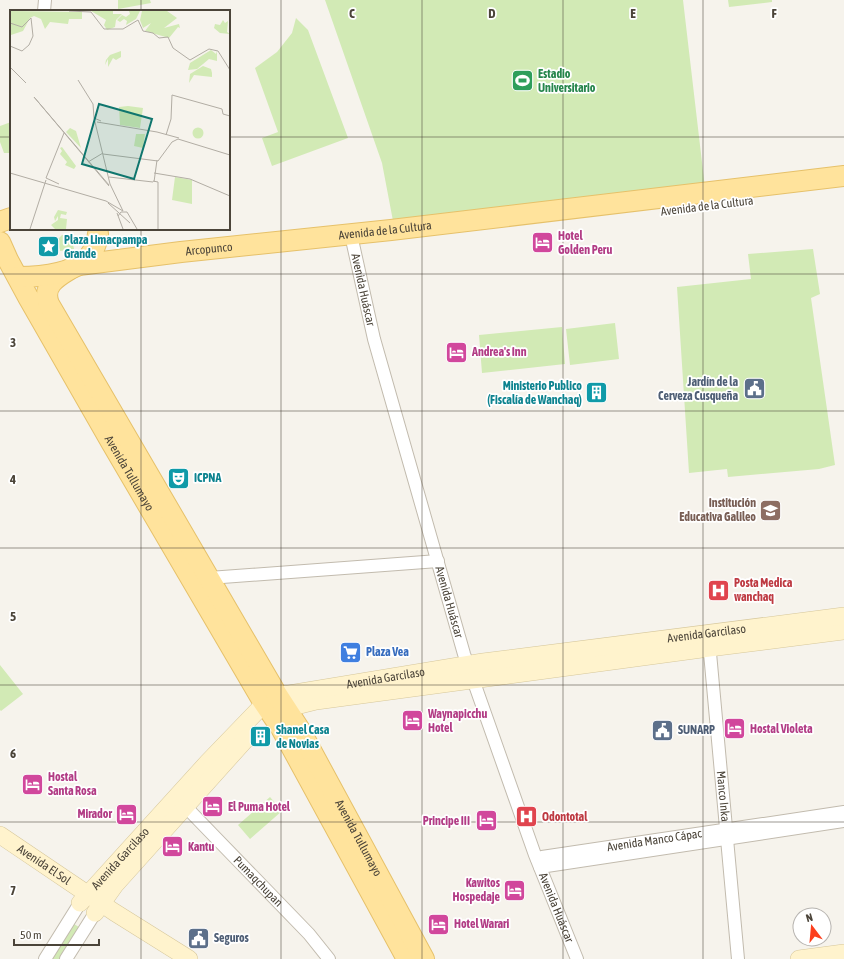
<svg xmlns="http://www.w3.org/2000/svg" width="844" height="959" font-family="'Asap Condensed',sans-serif">
	<style>
		.green { fill: #d2eab5 }
		.lines { fill: none; stroke-linecap: round; stroke-linejoin: round }
		.street-casing { stroke: #c2bbae; stroke-width: 14 }
		.secondary-casing { stroke: #d6c79b; stroke-width: 18 }
		.primary-casing { stroke: #e6c16a; stroke-width: 22 }
		.street { stroke: #fff; stroke-width: 12 }
		.secondary { stroke: #fff3cd; stroke-width: 17 }
		.primary { stroke: #ffe39c; stroke-width: 20 }
		.grid { fill: none; stroke: #4b4439; stroke-width: 1; stroke-opacity: 0.55 }
		.labels { text-anchor: middle; dominant-baseline: central; stroke-width: 3.5; stroke-linejoin: round; paint-order: stroke }
		.leisure-label { font-size: 12px; font-weight: bold; fill: #27864d; stroke: #fff; text-anchor: start }
		.street-label { font-size: 12px; fill: #4b4439; stroke: #fff }
		.hotel-label { font-size: 12px; font-weight: bold; fill: #b23c85; stroke: #fff; text-anchor: start }
		.culture-label { font-size: 12px; font-weight: bold; fill: #0d838f; stroke: #fff; text-anchor: start }
		.service-label { font-size: 12px; font-weight: bold; fill: #4e5e75; stroke: #fff; text-anchor: start }
		.education-label { font-size: 12px; font-weight: bold; fill: #785e54; stroke: #fff; text-anchor: end }
		.health-label { font-size: 12px; font-weight: bold; fill: #be3a42; stroke: #fff; text-anchor: start }
		.shop-label { font-size: 12px; font-weight: bold; fill: #366cbe; stroke: #fff; text-anchor: start }
		.inset-road { fill: none; stroke: #b2ada4; stroke-width: 1 }
		.view { fill: #0f766e; fill-opacity: 0.15; stroke: #0f766e; stroke-width: 2 }
		.inset-edge { fill: none; stroke: #4b4439; stroke-width: 2 }
		.grid-label { font-size: 13px; text-anchor: middle; font-weight: bold; fill: #4b4439; stroke: #fff; stroke-width: 3.5; stroke-linejoin: round; paint-order: stroke }
	</style>
	<rect width="100%" height="100%" fill="#f6f3ec"/>
	<path class="green" d="M118,0H150L151,3L118,9Z
		M325,0H683L705,188L393,221L382,163Z
		M728,0H772V2L729,7Z
		M296,18L308,30L348,138L272,166L262,138L278,132L255,68L277,52L292,33Z
		M11,122V153H4L0,142V126Z
		M71,234L74,249L60,251L57,240L62,235Z
		M813,249L820,294L811,298L835,465L819,469L728,477L727,469L689,473L677,287L751,279L748,254Z
		M615,323L619,359L570,365L566,329Z
		M562,327L565,364L482,373L479,335Z
		M0,665L23,694L1,711L0,710Z
		M270,797L282,811L250,839L238,825Z
		M74,924L82,929L63,959H52Z"/>
	<g class="lines">
		<defs>
			<g id="street">
				<path d="M44,11L45,0"/>
				<path id="s1" d="M351,235L374,339L464,654L535,855L577,959"/>
				<path d="M209,578L438,561"/>
				<path id="s2" d="M709,642L738,959"/>
				<path id="s3" d="M185,806L309,934L329,959"/>
				<path id="s4" d="M537,859L542,857L844,812"/>
				<path d="M540,867L844,821"/>
				<path d="M45,959L80,903"/>
				<path d="M66,959L95,913"/>
			</g>
			<g id="secondary">
				<path d="M275,713L292,707L316,701L709,648L844,631"/>
				<path id="s5" d="M0,835L114,912L189,959"/>
				<path id="s6" d="M80,903L207,763L261,707L283,695L483,662L844,616"/>
				<path d="M95,913L115,885L247,738"/>
				<path d="M799,959L844,953"/>
			</g>
			<g id="primary">
				<path d="M0,222L11,218"/>
				<path id="s7" d="M0,242L8,260L28,297L111,442L262,700L281,728L407,959"/>
				<path id="s8" d="M79,265L181,252L391,230L844,176"/>
				<path id="s9" d="M72,268C59,276 41,285 49,304L276,693L300,730L424,959"/>
				<path d="M18,277C41,277 79,274 92,252C96,247 97,241 98,234"/>
			</g>
		</defs>
		<use href="#street" class="street-casing"/>
		<use href="#secondary" class="secondary-casing"/>
		<use href="#primary" class="primary-casing"/>
		<use href="#street" class="street"/>
		<use href="#secondary" class="secondary"/>
		<use href="#primary" class="primary"/>
	</g>
	<path class="grid" d="M141,0V11M281,0V959M422,0V959M563,0V959M703,0V959M0,137H11M229,137H844M141,229V959M0,274H844M0,411H844M0,548H844M0,685H844M0,822H844"/>
	<defs>
		<symbol id="stadium-square" viewBox="-11 -11 22 22"><rect x="-9" y="-9" width="18" height="18" rx="4" fill="#2e9e5b" stroke="#fff"/><path d="M0-5a6.5 5 0 1 0 0 10a6.5 5 0 1 0 0-10ZM-3.5-1.8h7v3.6h-7Z" fill="#fff"/></symbol>
		<symbol id="hotel-square" viewBox="-11 -11 22 22"><rect x="-9" y="-9" width="18" height="18" rx="4" fill="#d1479c" stroke="#fff"/><path d="M-6-4.5h1.5V1H6V5H4.5V3h-9V5H-6ZM-4 0a1.8 1.8 0 1 1 3.6 0ZM.5 0V-2.5h3Q6-2.5 6 0Z" fill="#fff"/></symbol>
		<symbol id="sight-square" viewBox="-11 -11 22 22"><rect x="-9" y="-9" width="18" height="18" rx="4" fill="#0f9aa8" stroke="#fff"/><path d="M0-6L1.8-2.2L6-1.7L2.9 1.2L3.7 5.4L0 3.3L-3.7 5.4L-2.9 1.2L-6-1.7L-1.8-2.2Z" fill="#fff"/></symbol>
		<symbol id="civic-square" viewBox="-11 -11 22 22"><rect x="-9" y="-9" width="18" height="18" rx="4" fill="#5c6f8a" stroke="#fff"/><path d="M-.6-6.5H3V-4.5H.6V-3L4-1V1h2V6H-6V1h2V-1L-.6-3ZM-1.2 2.5V6h2.4V2.5Z" fill="#fff"/></symbol>
		<symbol id="building-square" viewBox="-11 -11 22 22"><rect x="-9" y="-9" width="18" height="18" rx="4" fill="#0f9aa8" stroke="#fff"/><path d="M-4-6H4V6H1V3H-1V6H-4ZM-2.5-4.3h1.7v1.8h-1.7ZM.8-4.3h1.7v1.8H.8ZM-2.5-1h1.7V.8h-1.7ZM.8-1h1.7V.8H.8Z" fill="#fff"/></symbol>
		<symbol id="theatre-square" viewBox="-11 -11 22 22"><rect x="-9" y="-9" width="18" height="18" rx="4" fill="#0f9aa8" stroke="#fff"/><path d="M-5-5.5Q0-4 5-5.5V0Q5 5 0 6Q-5 5-5 0ZM-3.3-2.5H-1v1.5H-3.3ZM1-2.5H3.3v1.5H1ZM-2.8 1Q0 5.5 2.8 1Z" fill="#fff"/></symbol>
		<symbol id="school-square" viewBox="-11 -11 22 22"><rect x="-9" y="-9" width="18" height="18" rx="4" fill="#8d6e63" stroke="#fff"/><path d="M0-5L7-2L0 1L-7-2ZM-4 1L0 2.5L4 1V4Q0 6-4 4Z" fill="#fff"/></symbol>
		<symbol id="hospital-square" viewBox="-11 -11 22 22"><rect x="-9" y="-9" width="18" height="18" rx="4" fill="#e0444e" stroke="#fff"/><path d="M-5-5h3v3.5h4V-5h3V5h-3V1.5h-4V5h-3Z" fill="#fff"/></symbol>
		<symbol id="supermarket-square" viewBox="-11 -11 22 22"><rect x="-9" y="-9" width="18" height="18" rx="4" fill="#3f7fe0" stroke="#fff"/><path d="M-6-5.5h2.5l.6 2H6L4.5 2H-2.5L-4.4-4H-6ZM-1.5 3.2a1.3 1.3 0 1 0 .1 0ZM3 3.2a1.3 1.3 0 1 0 .1 0Z" fill="#fff"/></symbol>
	</defs>
	<g fill-rule="evenodd">
		<use href="#stadium-square" x="510" y="68" width="25" height="25"/>
		<use href="#hotel-square" x="530" y="230" width="25" height="25"/>
		<use href="#sight-square" x="36" y="234" width="25" height="25"/>
		<use href="#hotel-square" x="444" y="340" width="25" height="25"/>
		<use href="#civic-square" x="742" y="376" width="25" height="25"/>
		<use href="#building-square" x="584" y="380" width="25" height="25"/>
		<use href="#theatre-square" x="166" y="466" width="25" height="25"/>
		<use href="#school-square" x="758" y="498" width="25" height="25"/>
		<use href="#hospital-square" x="706" y="578" width="25" height="25"/>
		<use href="#supermarket-square" x="338" y="640" width="25" height="25"/>
		<use href="#hotel-square" x="400" y="708" width="25" height="25"/>
		<use href="#hotel-square" x="722" y="716" width="25" height="25"/>
		<use href="#civic-square" x="650" y="718" width="25" height="25"/>
		<use href="#building-square" x="248" y="724" width="25" height="25"/>
		<use href="#hotel-square" x="20" y="772" width="25" height="25"/>
		<use href="#hotel-square" x="200" y="794" width="25" height="25"/>
		<use href="#hotel-square" x="114" y="802" width="25" height="25"/>
		<use href="#hospital-square" x="514" y="804" width="25" height="25"/>
		<use href="#hotel-square" x="474" y="808" width="25" height="25"/>
		<use href="#hotel-square" x="160" y="834" width="25" height="25"/>
		<use href="#hotel-square" x="502" y="878" width="25" height="25"/>
		<use href="#hotel-square" x="426" y="912" width="25" height="25"/>
		<use href="#civic-square" x="186" y="926" width="25" height="25"/>
	</g>
	<g class="labels">
		<g class="leisure-label">
			<text x="538" y="74">Estadio<tspan x="538" dy="14">Universitario</tspan></text>
		</g>
		<g class="street-label">
			<text transform="translate(707 206) rotate(-7)">Avenida de la Cultura</text>
			<text stroke="none"><textPath href="#s8" startOffset="308">Avenida de la Cultura</textPath></text>
			<text stroke="none"><textPath href="#s8" startOffset="131">Arcopunco</textPath></text>
			<text stroke="none"><textPath href="#s1" startOffset="56">Avenida Huáscar</textPath></text>
			<text stroke="none"><textPath href="#s7" startOffset="265">Avenida Tullumayo</textPath></text>
			<text stroke="none"><textPath href="#s1" startOffset="380">Avenida Huáscar</textPath></text>
			<text stroke="none"><textPath href="#s6" startOffset="720">Avenida Garcilaso</textPath></text>
			<text stroke="none"><textPath href="#s6" startOffset="396">Avenida Garcilaso</textPath></text>
			<text stroke="none"><textPath href="#s2" startOffset="155">Manco Inka</textPath></text>
			<text stroke="none"><textPath href="#s9" startOffset="665">Avenida Tullumayo</textPath></text>
			<text stroke="none"><textPath href="#s4" startOffset="119">Avenida Manco Cápac</textPath></text>
			<text stroke="none"><textPath href="#s6" startOffset="60">Avenida Garcilaso</textPath></text>
			<text stroke="none"><textPath href="#s5" startOffset="53">Avenida El Sol</textPath></text>
			<text stroke="none"><textPath href="#s3" startOffset="105">Pumaqchupan</textPath></text>
			<text stroke="none"><textPath href="#s1" startOffset="704">Avenida Huáscar</textPath></text>
		</g>
		<g class="hotel-label">
			<text x="558" y="236">Hotel<tspan x="558" dy="14">Golden Peru</tspan></text>
			<text x="472" y="352">Andrea's Inn</text>
			<text x="428" y="714">Waynapicchu<tspan x="428" dy="14">Hotel</tspan></text>
			<text x="750" y="729">Hostal Violeta</text>
			<text x="48" y="777">Hostal<tspan x="48" dy="14">Santa Rosa</tspan></text>
			<text x="228" y="807">El Puma Hotel</text>
			<text x="112" y="814" text-anchor="end">Mirador</text>
			<text x="470" y="821" text-anchor="end">Principe III</text>
			<text x="188" y="847">Kantu</text>
			<text x="500" y="883" text-anchor="end">Kawitos<tspan x="500" dy="14">Hospedaje</tspan></text>
			<text x="454" y="924">Hotel Warari</text>
		</g>
		<g class="culture-label">
			<text x="64" y="240">Plaza Limacpampa<tspan x="64" dy="14">Grande</tspan></text>
			<text x="582" y="386" text-anchor="end">Ministerio Publico<tspan x="582" dy="14">(Fiscalía de Wanchaq)</tspan></text>
			<text x="194" y="478">ICPNA</text>
			<text x="276" y="730">Shanel Casa<tspan x="276" dy="14">de Novias</tspan></text>
		</g>
		<g class="service-label">
			<text x="738" y="382" text-anchor="end">Jardín de la<tspan x="738" dy="14">Cerveza Cusqueña</tspan></text>
			<text x="678" y="730">SUNARP</text>
			<text x="214" y="938">Seguros</text>
		</g>
		<g class="education-label">
			<text x="756" y="503">Institución<tspan x="756" dy="14">Educativa Galileo</tspan></text>
		</g>
		<g class="health-label">
			<text x="734" y="583">Posta Medica<tspan x="734" dy="14">wanchaq</tspan></text>
			<text x="542" y="817">Odontotal</text>
		</g>
		<g class="shop-label">
			<text x="366" y="652">Plaza Vea</text>
		</g>
	</g>
	<g transform="translate(10 10)">
		<rect width="220" height="220" fill="#f6f3ec"/>
		<path d="M0,1L72,2V9H59L58,14L40,12L35,19L31,9L24,6L20,8L13,21L1,25ZM81,1H103V4H112L106,10L105,17L97,20L94,15L96,10ZM119,1H130L126,9L116,15L117,11L114,9L110,12L107,10L112,5L116,7L120,4ZM132,1H157L167,8L154,18L169,14L170,18L168,17L159,28L135,21L141,13L133,18L130,10ZM213,10L215,13L218,11L217,22L220,24L210,23L204,18L205,14L210,15ZM201,40L206,44L207,41V51L199,49L187,59L178,60L180,53ZM111,41V47L106,50L103,48L98,57V49L95,55L96,50L100,45ZM193,56L201,59L202,63L193,61L202,63V67L184,65L179,73L180,64ZM118,96L133,98L130,118L110,115L109,97ZM182.5 123a5.5 5.5 0 1 1 11 0a5.5 5.5 0 1 1-11 0ZM60,118L66,121L71,138L56,122ZM126,124H135L133,138L124,136ZM52,137L66,156L64,159L55,155L57,152L50,144L52,141L50,138ZM165,167L182,170V194L162,190ZM48,200L57,202L56,205L51,204L50,208L57,209L56,219H45L41,215L48,210V206L45,211L44,207Z" fill="#d2eab5"/>
		<path class="inset-road" d="M59,1L81,2L94,19H113L128,10L133,21L143,23L149,28L158,27L163,38L180,50L199,39L208,41L220,60M0,13L12,17L21,8L23,26L19,35L12,41L0,36M0,57L16,73M68,70L83,94L84,108M212,99L213,104L220,106M87,112L147,122L169,128M156,125L161,109L162,85L212,99M93,144L148,151L162,132L168,129L220,145M78,152L93,143M0,163L96,191L113,201L100,174L84,108L91,111M144,163L180,169L220,186M99,167L143,172M36,168L54,123M36,168L49,174M143,171L148,172V219M144,172L147,150M99,175L24,87L99,176M98,193L120,213M107,203L113,219M108,206L111,202H117L127,219M20,219L36,170"/>
		<path class="view" d="M89,94L142,109L124,169L72,154Z"/>
		<rect width="220" height="220" class="inset-edge"/>
	</g>
	<g class="grid-label">
		<text x="352" y="18">C</text>
		<text x="492" y="18">D</text>
		<text x="633" y="18">E</text>
		<text x="774" y="18">F</text>
		<text x="13" y="347">3</text>
		<text x="13" y="484">4</text>
		<text x="13" y="621">5</text>
		<text x="13" y="758">6</text>
		<text x="13" y="895">7</text>
	</g>
	<g transform="translate(812 927) rotate(344)"><circle r="19" fill="#ffffff" stroke="#b7b4b0"/>
	<path d="M0-3L7 15L0 10L-7 15Z" fill="#fc3f1d"/>
	<text y="-6" font-size="11" font-weight="bold" text-anchor="middle" fill="#4b4439">N</text>
	</g>
	<path d="M14 939v6h85v-6" fill="none" stroke="#4b4439" stroke-width="2"/>
	<text x="20" y="939" font-size="12" fill="#4b4439" stroke="#ffffff" stroke-width="3" paint-order="stroke">50 m</text>
</svg>
